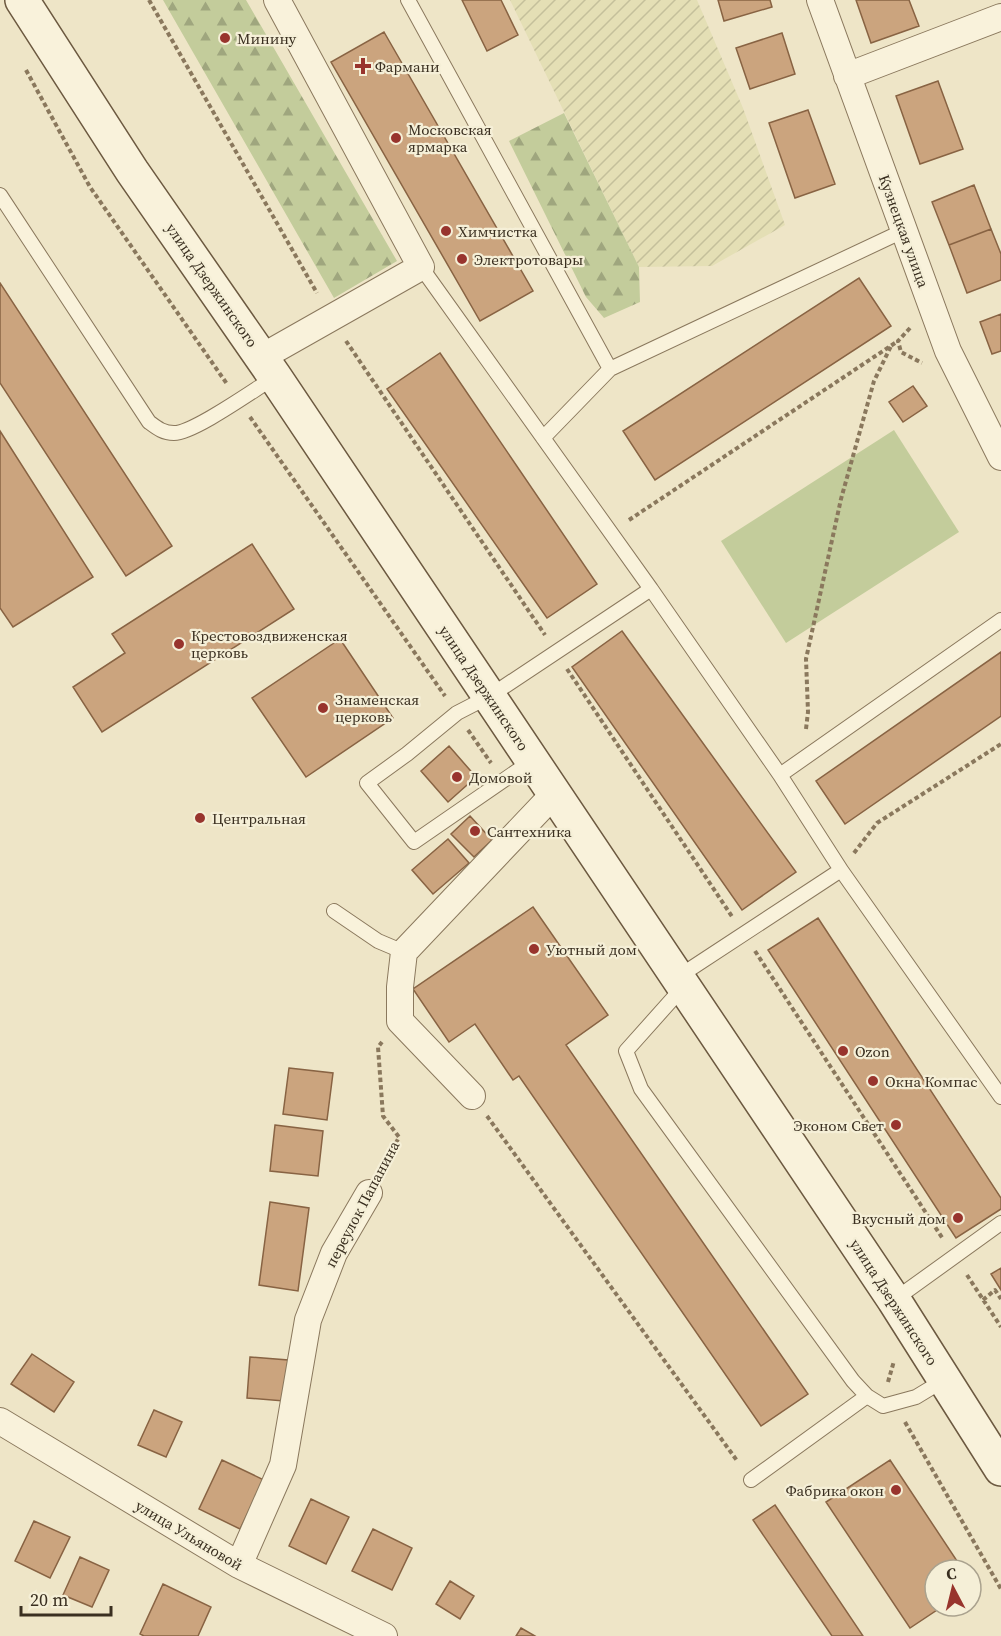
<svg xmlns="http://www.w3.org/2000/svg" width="1001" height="1636" font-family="'Source Serif 4',serif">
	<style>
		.farmland { fill: url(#farmland-furrows) }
		.green { fill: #c3cc9b }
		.forest { fill: url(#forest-firs) }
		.building { fill: #cba47e; stroke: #886343; stroke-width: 1.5 }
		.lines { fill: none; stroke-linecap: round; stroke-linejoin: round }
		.lane-casing { stroke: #8a785d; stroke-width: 16 }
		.street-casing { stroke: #8a785d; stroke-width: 28 }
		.secondary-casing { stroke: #6c5940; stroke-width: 36 }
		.path { stroke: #8a785d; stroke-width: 4; stroke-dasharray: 4.5 3; stroke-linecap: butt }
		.lane { stroke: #f9f2db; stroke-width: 14 }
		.street { stroke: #f9f2db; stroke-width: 26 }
		.secondary { stroke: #f9f2db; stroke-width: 33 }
		.poi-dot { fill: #98342d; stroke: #f5efd7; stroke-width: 2 }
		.labels { text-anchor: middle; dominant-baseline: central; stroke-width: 4.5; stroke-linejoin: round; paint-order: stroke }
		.poi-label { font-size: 15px; fill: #3a2f20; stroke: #f5efd7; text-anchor: start }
		.street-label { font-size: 15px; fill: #3a2f20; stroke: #f5efd7 }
	</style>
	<defs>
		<pattern id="farmland-furrows" width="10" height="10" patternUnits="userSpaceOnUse" patternTransform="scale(1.5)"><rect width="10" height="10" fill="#e4dfb5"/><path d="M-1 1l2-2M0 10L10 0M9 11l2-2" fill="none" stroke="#c4c09b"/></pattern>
		<pattern id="forest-firs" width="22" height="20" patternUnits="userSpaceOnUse" patternTransform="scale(1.5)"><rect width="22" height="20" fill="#c3cc9b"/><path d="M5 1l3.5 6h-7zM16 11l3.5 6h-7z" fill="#9fa67e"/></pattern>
	</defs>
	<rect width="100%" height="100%" fill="#eee5c7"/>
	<path class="farmland" d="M510,0H697L743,108L785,225L712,266L639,267Z"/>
	<path class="green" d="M894,430L959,532L786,643L721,541Z"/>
	<path class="forest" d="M163,0H246L397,261L334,298Z
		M564,113L639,267L640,302L604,318L586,297L509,141Z"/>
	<path class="building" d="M462,0H501L518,35L487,51Z
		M718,0H770L772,7L724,21Z
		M856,0H909L919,26L871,43Z
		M384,32L533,291L480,321L331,62Z
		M782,33L795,74L750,89L736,48Z
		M938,81L963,149L920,164L896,96Z
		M808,110L835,184L795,198L769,123Z
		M974,185L991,229L949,245L932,202Z
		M991,229L1001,254V280L967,293L949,245Z
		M859,278L891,326L655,480L623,431Z
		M0,283L172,546L126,576L0,383Z
		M1001,314V351L992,354L980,322Z
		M440,353L597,584L547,618L387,389Z
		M913,386L927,406L903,422L889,402Z
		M0,431L93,577L13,627L0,608Z
		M252,544L294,609L102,732L73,687L125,653L112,634Z
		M622,631L796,872L742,910L572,667Z
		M340,639L393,718L306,777L252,698Z
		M1001,652V716L845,824L816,781Z
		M449,746L476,777L448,802L421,771Z
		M470,816L492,840L474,857L451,834Z
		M448,839L469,863L433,894L412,870Z
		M533,907L608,1015L566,1045L808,1394L761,1426L519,1076L513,1080L475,1024L449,1042L413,989Z
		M818,918L1001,1198V1209L956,1238L768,950Z
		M289,1068L333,1073L327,1120L283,1114Z
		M275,1125L323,1131L318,1176L270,1171Z
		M270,1202L309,1208L298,1291L259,1285Z
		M1001,1268V1290L991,1274Z
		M32,1354L74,1382L54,1412L11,1384Z
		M250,1357L288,1360L284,1401L247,1398Z
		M154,1410L182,1422L166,1457L138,1445Z
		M222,1460L264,1480L240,1529L199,1509Z
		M890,1460L963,1570H935V1606H943L910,1628L826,1502Z
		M311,1499L349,1517L326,1564L289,1546Z
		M775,1505L863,1636H832L753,1520Z
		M34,1521L70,1537L50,1578L15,1561Z
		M373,1529L412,1548L392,1590L352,1571Z
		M80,1557L109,1570L92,1607L63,1595Z
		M450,1581L474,1596L460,1619L436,1604Z
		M163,1584L211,1607L198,1636H144L140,1634Z
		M521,1628L535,1636H516Z"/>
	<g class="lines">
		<defs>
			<path id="lane" d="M408,0L610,369
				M0,195L149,422C157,428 163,433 174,433C194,433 255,389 275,377
				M421,267L651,589
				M543,438L610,369L903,231
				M533,760L414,842L367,783L407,754L457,713L490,696L651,589L780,775L841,870
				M780,775L1001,620
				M334,911L378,941L404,952
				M678,977L841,870L1001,1097
				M684,986L626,1051L641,1089L853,1381L867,1396L883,1406L916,1397L944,1380
				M894,1300L1001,1223
				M751,1480L867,1396"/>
			<path id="street" d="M820,0L948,351L1001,457
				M847,76L1001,17
				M262,357L421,267L277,0
				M472,1096L400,1021V987L404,952L555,793
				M0,1421L239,1565L384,1636
				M239,1565L283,1465L308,1320L334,1253L369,1193"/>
			<path id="secondary" d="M22,0L132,171L275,377L894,1300L1001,1469"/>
		</defs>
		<use href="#lane" class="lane-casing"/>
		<use href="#street" class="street-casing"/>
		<use href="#secondary" class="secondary-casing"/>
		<path class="path" d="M149,0L317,293
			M26,70L90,187L227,384
			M910,328L898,341L901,352L922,363
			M346,341L545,635
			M250,417L445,696
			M629,520L898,341
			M567,669L733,918
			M806,729L808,712L806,659L841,499L874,381L891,346
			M468,730L491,763
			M854,853L877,823L1001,744
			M755,951L943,1239
			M487,1116L738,1462
			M382,1170L399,1137L383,1116L378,1047L382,1042
			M967,1275L1001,1327
			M983,1300L995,1290L1001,1299
			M888,1382L894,1361
			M905,1422L1001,1589"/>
		<use href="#lane" class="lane"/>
		<use href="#street" class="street"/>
		<use href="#secondary" class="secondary"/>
	</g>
	<g class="poi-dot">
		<circle cx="225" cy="38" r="6"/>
		<path d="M360 57h6v6h6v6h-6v6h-6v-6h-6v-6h6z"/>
		<circle cx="396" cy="138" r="6"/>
		<circle cx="446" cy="231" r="6"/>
		<circle cx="462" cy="259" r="6"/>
		<circle cx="179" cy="644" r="6"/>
		<circle cx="323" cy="708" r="6"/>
		<circle cx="457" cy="777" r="6"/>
		<circle cx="200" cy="818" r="6"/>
		<circle cx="475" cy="831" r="6"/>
		<circle cx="534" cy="949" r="6"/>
		<circle cx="843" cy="1051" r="6"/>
		<circle cx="873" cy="1081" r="6"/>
		<circle cx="896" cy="1125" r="6"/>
		<circle cx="958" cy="1218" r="6"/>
		<circle cx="896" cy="1490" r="6"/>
	</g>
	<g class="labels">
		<g class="poi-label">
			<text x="237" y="38">Минину</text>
			<text x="375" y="66">Фармани</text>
			<text x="408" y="129">Московская<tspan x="408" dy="17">ярмарка</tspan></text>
			<text x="458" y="231">Химчистка</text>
			<text x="474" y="259">Электротовары</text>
			<text x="191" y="635">Крестовоздвиженская<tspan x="191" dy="17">церковь</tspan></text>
			<text x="335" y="699">Знаменская<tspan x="335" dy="17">церковь</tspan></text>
			<text x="469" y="777">Домовой</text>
			<text x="212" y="818">Центральная</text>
			<text x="487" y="831">Сантехника</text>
			<text x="546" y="949">Уютный дом</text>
			<text x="855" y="1051">Ozon</text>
			<text x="885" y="1081">Окна Компас</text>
			<text x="884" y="1125" text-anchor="end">Эконом Свет</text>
			<text x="946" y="1218" text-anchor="end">Вкусный дом</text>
			<text x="884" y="1490" text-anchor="end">Фабрика окон</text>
		</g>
		<g class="street-label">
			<text transform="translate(904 231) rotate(70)">Кузнецкая улица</text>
			<text transform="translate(212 285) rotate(55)">улица Дзержинского</text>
			<text transform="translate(484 688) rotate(56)">улица Дзержинского</text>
			<text transform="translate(362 1204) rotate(-62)">переулок Папанина</text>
			<text transform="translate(894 1302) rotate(57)">улица Дзержинского</text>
			<text transform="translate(189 1535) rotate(31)">улица Ульяновой</text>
		</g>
	</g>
	<g transform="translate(953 1588) rotate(353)"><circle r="28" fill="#f5efd7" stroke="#aaa28e" stroke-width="1.5"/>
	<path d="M0-4.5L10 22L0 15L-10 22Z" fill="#98342d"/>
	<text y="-9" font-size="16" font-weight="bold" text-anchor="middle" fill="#3a2f20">С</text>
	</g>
	<path d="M21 1606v9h90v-9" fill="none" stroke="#3a2f20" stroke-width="3"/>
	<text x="30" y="1606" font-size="18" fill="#3a2f20" stroke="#f5efd7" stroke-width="4.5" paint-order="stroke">20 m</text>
</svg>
